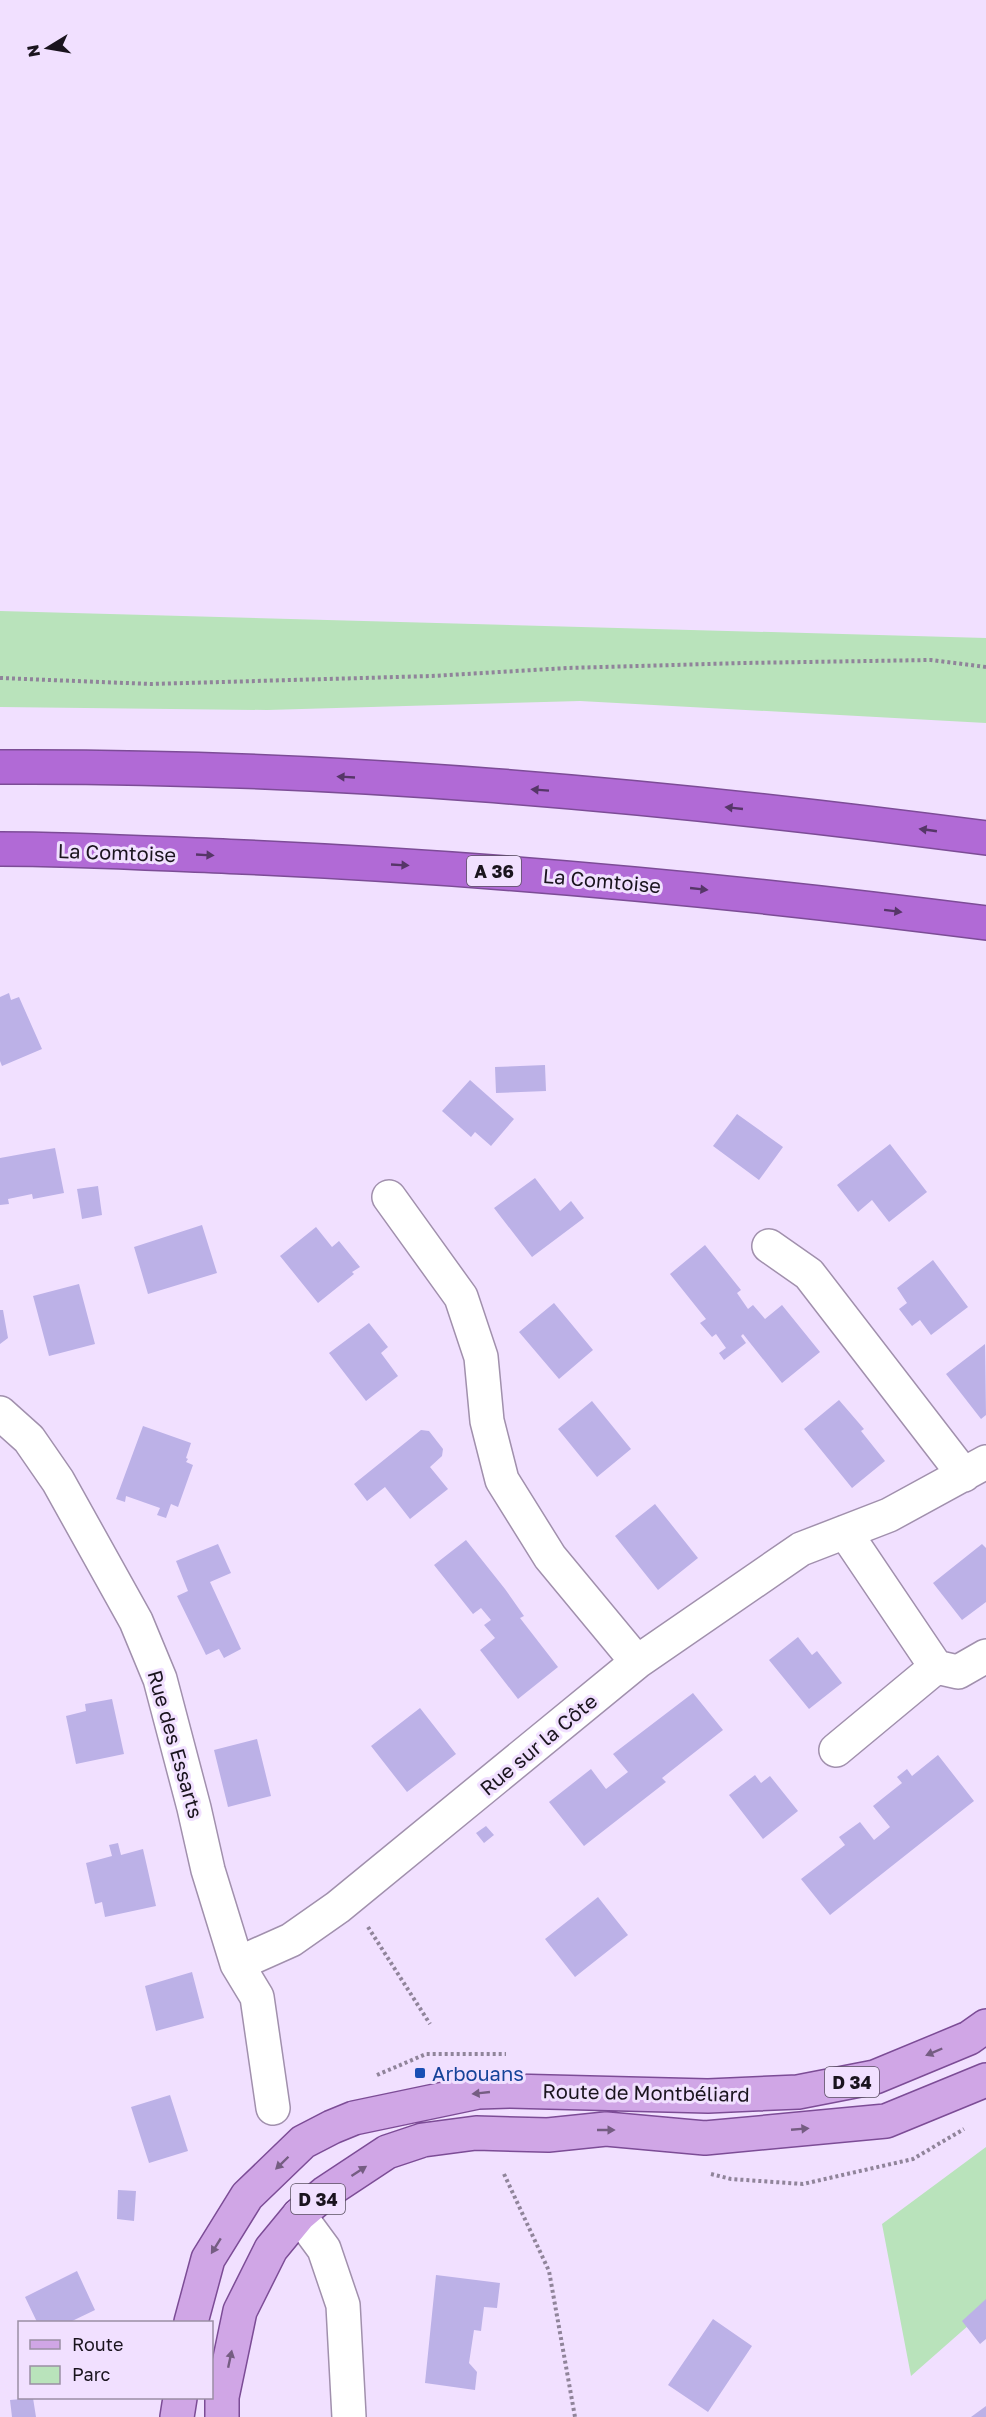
<svg xmlns="http://www.w3.org/2000/svg" width="986" height="2417" font-family="'Golos Text',sans-serif">
	<style>
		.green { fill: #b9e3bb }
		.building { fill: #bcb1e7 }
		.lines { fill: none; stroke-linecap: round; stroke-linejoin: round }
		.minor-casing { stroke: #a190ad; stroke-width: 36 }
		.primary-casing { stroke: #7c4c96; stroke-width: 36 }
		.motorway-casing { stroke: #7c4c96; stroke-width: 36 }
		.path { stroke: #90849a; stroke-width: 4; stroke-dasharray: 3 3; stroke-linecap: butt }
		.minor { stroke: #fff; stroke-width: 33 }
		.primary { stroke: #d0a6e6; stroke-width: 33 }
		.motorway { stroke: #b16ad6; stroke-width: 33 }
		.oneway { fill: #563668 }
		.oneway2 { fill: #755d82 }
		.transit-dot { fill: #1a4fb4; stroke: #f1e0ff; stroke-width: 2 }
		.labels { text-anchor: middle; dominant-baseline: central; stroke-width: 6; stroke-linejoin: round; paint-order: stroke }
		.shield { fill: #f1e0ff; stroke: #5a5162; stroke-width: 1.5 }
		.shield-label { font-size: 18px; font-weight: bold; fill: #1a141e }
		.street-label { font-size: 20px; fill: #1a141e; stroke: #f1e0ff }
		.transit-label { font-size: 20px; fill: #164399; stroke: #f1e0ff; text-anchor: start }
	</style>
	<rect width="100%" height="100%" fill="#f1e0ff"/>
	<path class="green" d="M0,611L986,638V723L580,701L267,710L0,707Z
		M986,2147V2310L911,2376L882,2224Z"/>
	<path class="building" d="M9,993L11,1000L19,997L42,1049L2,1066L0,1061V997Z
		M545,1065L546,1091L496,1093L495,1067Z
		M470,1080L514,1119L491,1146L475,1132L471,1137L442,1111Z
		M737,1114L783,1147L759,1180L713,1146Z
		M890,1144L927,1192L889,1222L872,1200L858,1212L837,1185Z
		M55,1148L64,1193L33,1199L32,1194L8,1199L9,1204L0,1205V1158Z
		M535,1178L560,1211L571,1201L584,1218L532,1257L494,1208Z
		M98,1186L102,1215L82,1219L77,1189Z
		M202,1225L217,1273L148,1294L134,1247Z
		M316,1227L332,1247L339,1241L360,1267L352,1272L354,1274L318,1303L280,1256Z
		M705,1245L741,1290L737,1293L748,1309L753,1305L765,1319L782,1305L820,1352L782,1383L743,1334L741,1336L746,1343L724,1360L719,1353L726,1348L716,1334L712,1337L700,1323L706,1319L670,1274Z
		M933,1260L968,1307L931,1335L920,1320L912,1326L899,1309L907,1303L897,1288Z
		M79,1284L95,1344L49,1356L33,1296Z
		M554,1303L593,1350L559,1379L519,1332Z
		M0,1310H3L8,1338L0,1344Z
		M369,1323L388,1347L381,1353L398,1376L366,1401L329,1353Z
		M985,1344L986,1415L981,1419L946,1374Z
		M839,1400L864,1429L861,1431L885,1461L852,1488L804,1429Z
		M592,1401L631,1449L597,1477L558,1429Z
		M143,1426L191,1443L186,1458L188,1459L186,1462L193,1465L178,1507L171,1504L166,1518L157,1515L160,1508L126,1496L125,1502L116,1499Z
		M421,1430L429,1431L443,1449L442,1456L430,1467L448,1489L410,1519L385,1487L367,1501L354,1484Z
		M655,1504L698,1558L658,1590L615,1536Z
		M466,1540L505,1589L524,1616L520,1618L558,1667L518,1699L480,1650L495,1638L484,1625L491,1620L481,1608L473,1614L434,1565Z
		M218,1544L231,1573L210,1582L241,1649L224,1658L219,1649L206,1655L177,1596L188,1591L176,1561Z
		M982,1544L986,1548V1602L962,1620L933,1583Z
		M798,1637L812,1655L817,1651L842,1683L809,1709L769,1660Z
		M693,1693L723,1730L662,1778L666,1782L584,1846L549,1802L591,1769L606,1789L628,1772L613,1754Z
		M112,1699L124,1754L76,1764L66,1716L86,1711L85,1704Z
		M420,1708L456,1754L407,1792L371,1746Z
		M257,1739L271,1796L228,1807L214,1750Z
		M938,1755L974,1801L830,1915L801,1879L845,1845L839,1837L860,1822L874,1840L890,1827L873,1806L902,1783L897,1777L907,1769L912,1776Z
		M755,1775L761,1783L770,1776L798,1811L763,1839L729,1795Z
		M486,1826L494,1835L484,1843L476,1833Z
		M118,1843L121,1855L143,1849L156,1906L105,1917L102,1902L95,1904L86,1863L112,1856L109,1845Z
		M598,1897L628,1935L575,1977L545,1939Z
		M192,1972L204,2018L156,2031L145,1986Z
		M170,2095L188,2151L149,2163L131,2107Z
		M118,2190L136,2191L134,2221L117,2219Z
		M77,2271L95,2310L70,2322H37L25,2297Z
		M436,2275L500,2283L497,2308L484,2307L481,2331L474,2330L469,2363L477,2372L475,2390L425,2383Z
		M986,2299V2339L980,2344L962,2321Z
		M713,2319L752,2346L708,2412L668,2385Z
		M33,2398L36,2417H12L10,2400Z
		M986,2406V2417H971Z"/>
	<g class="lines">
		<defs>
			<path id="minor" d="M389,1197L461,1297L481,1357L487,1421L502,1480L550,1557L637,1662
				M769,1246L809,1274L964,1475
				M0,1413L29,1439L58,1481L136,1621L160,1679L194,1808L208,1870L237,1964L257,1997L273,2108
				M936,1667L958,1672L986,1656
				M836,1750L936,1667L845,1532
				M237,1964L291,1940L338,1907L637,1662L801,1549L889,1515L986,1462
				M299,2215L324,2249L343,2305L349,2417"/>
			<path id="primary" d="M191,2322L208,2259L247,2196L303,2142L332,2127L354,2118L478,2092L510,2091L708,2096L798,2092L875,2077L969,2038L986,2026
				M177,2417L180,2398
				M222,2417V2397L240,2311L271,2249L299,2215L325,2193L387,2152L423,2140L476,2133L548,2135L606,2129L705,2138L886,2121L986,2080"/>
			<path id="motorway" d="M0,767C329,765 660,795 986,838
				M0,849C81,849 162,854 243,857C492,868 739,891 986,923"/>
		</defs>
		<use href="#minor" class="minor-casing"/>
		<use href="#primary" class="primary-casing"/>
		<use href="#motorway" class="motorway-casing"/>
		<path class="path" d="M0,678L151,684L432,676L567,668L744,663L931,660L986,667
			M368,1927L430,2024
			M377,2075L426,2054H506
			M504,2174L549,2271L575,2417
			M711,2174L731,2179L803,2184L913,2159L964,2129"/>
		<use href="#minor" class="minor"/>
		<use href="#primary" class="primary"/>
		<use href="#motorway" class="motorway"/>
	</g>
	<defs><path id="oneway-solid" d="M-6-.8H1V-3.2L6.5 0L1 3.2V.8H-6Z" transform="scale(1.5)"/></defs>
	<g class="oneway">
		<use href="#oneway-solid" transform="translate(346 777) rotate(-177)"/>
		<use href="#oneway-solid" transform="translate(540 790) rotate(-176)"/>
		<use href="#oneway-solid" transform="translate(734 808) rotate(-174)"/>
		<use href="#oneway-solid" transform="translate(928 830) rotate(-172)"/>
		<use href="#oneway-solid" transform="translate(205 855) rotate(3)"/>
		<use href="#oneway-solid" transform="translate(400 865) rotate(3)"/>
		<use href="#oneway-solid" transform="translate(699 889) rotate(6)"/>
		<use href="#oneway-solid" transform="translate(893 911) rotate(7)"/>
	</g>
	<g class="oneway2">
		<use href="#oneway-solid" transform="translate(934 2052) rotate(157)"/>
		<use href="#oneway-solid" transform="translate(481 2093) rotate(174)"/>
		<use href="#oneway-solid" transform="translate(800 2129) rotate(-5)"/>
		<use href="#oneway-solid" transform="translate(606 2130)"/>
		<use href="#oneway-solid" transform="translate(282 2163) rotate(136)"/>
		<use href="#oneway-solid" transform="translate(359 2171) rotate(-33)"/>
		<use href="#oneway-solid" transform="translate(216 2246) rotate(122)"/>
		<use href="#oneway-solid" transform="translate(230 2359) rotate(-78)"/>
	</g>
	<rect class="transit-dot" x="414" y="2067" width="12" height="12" rx="3"/>
	<g class="labels">
		<g class="shield">
			<rect x="467" y="856" width="54" height="30" rx="4.5"/>
			<rect x="825" y="2067" width="54" height="30" rx="4.5"/>
			<rect x="291" y="2184" width="54" height="30" rx="4.5"/>
		</g>
		<g class="shield-label">
			<text x="494" y="871">A 36</text>
			<text x="852" y="2082">D 34</text>
			<text x="318" y="2199">D 34</text>
		</g>
		<g class="street-label">
			<text transform="translate(117 852) rotate(2)">La Comtoise</text>
			<text transform="translate(602 880) rotate(5)">La Comtoise</text>
			<text transform="translate(176 1744) rotate(74)">Rue des Essarts</text>
			<text transform="translate(538 1744) rotate(-40)">Rue sur la Côte</text>
			<text transform="translate(646 2092) rotate(1)">Route de Montbéliard</text>
		</g>
		<g class="transit-label">
			<text x="432" y="2073">Arbouans</text>
		</g>
	</g>
	<rect x="18" y="2321" width="195" height="78" fill="#f1e0ff" stroke="#9b8ea5" stroke-width="1.5"/>
	<rect x="30" y="2340" width="30" height="9" fill="#d0a6e6" stroke="#9b8ea5" stroke-width="1.5"/>
	<text x="72" y="2351" font-size="18" fill="#1a141e">Route</text>
	<rect x="30" y="2366" width="30" height="18" fill="#b9e3bb" stroke="#9b8ea5" stroke-width="1.5"/>
	<text x="72" y="2381" font-size="18" fill="#1a141e">Parc</text>
	<g transform="translate(48 48) rotate(259)" stroke="#f1e0ff" stroke-width="4.5" paint-order="stroke">
	<path d="M0-4.5L10 22L0 15L-10 22Z" fill="#1a141e"/>
	<text y="-9" font-size="16" font-weight="bold" text-anchor="middle" fill="#1a141e">N</text>
	</g>
</svg>
